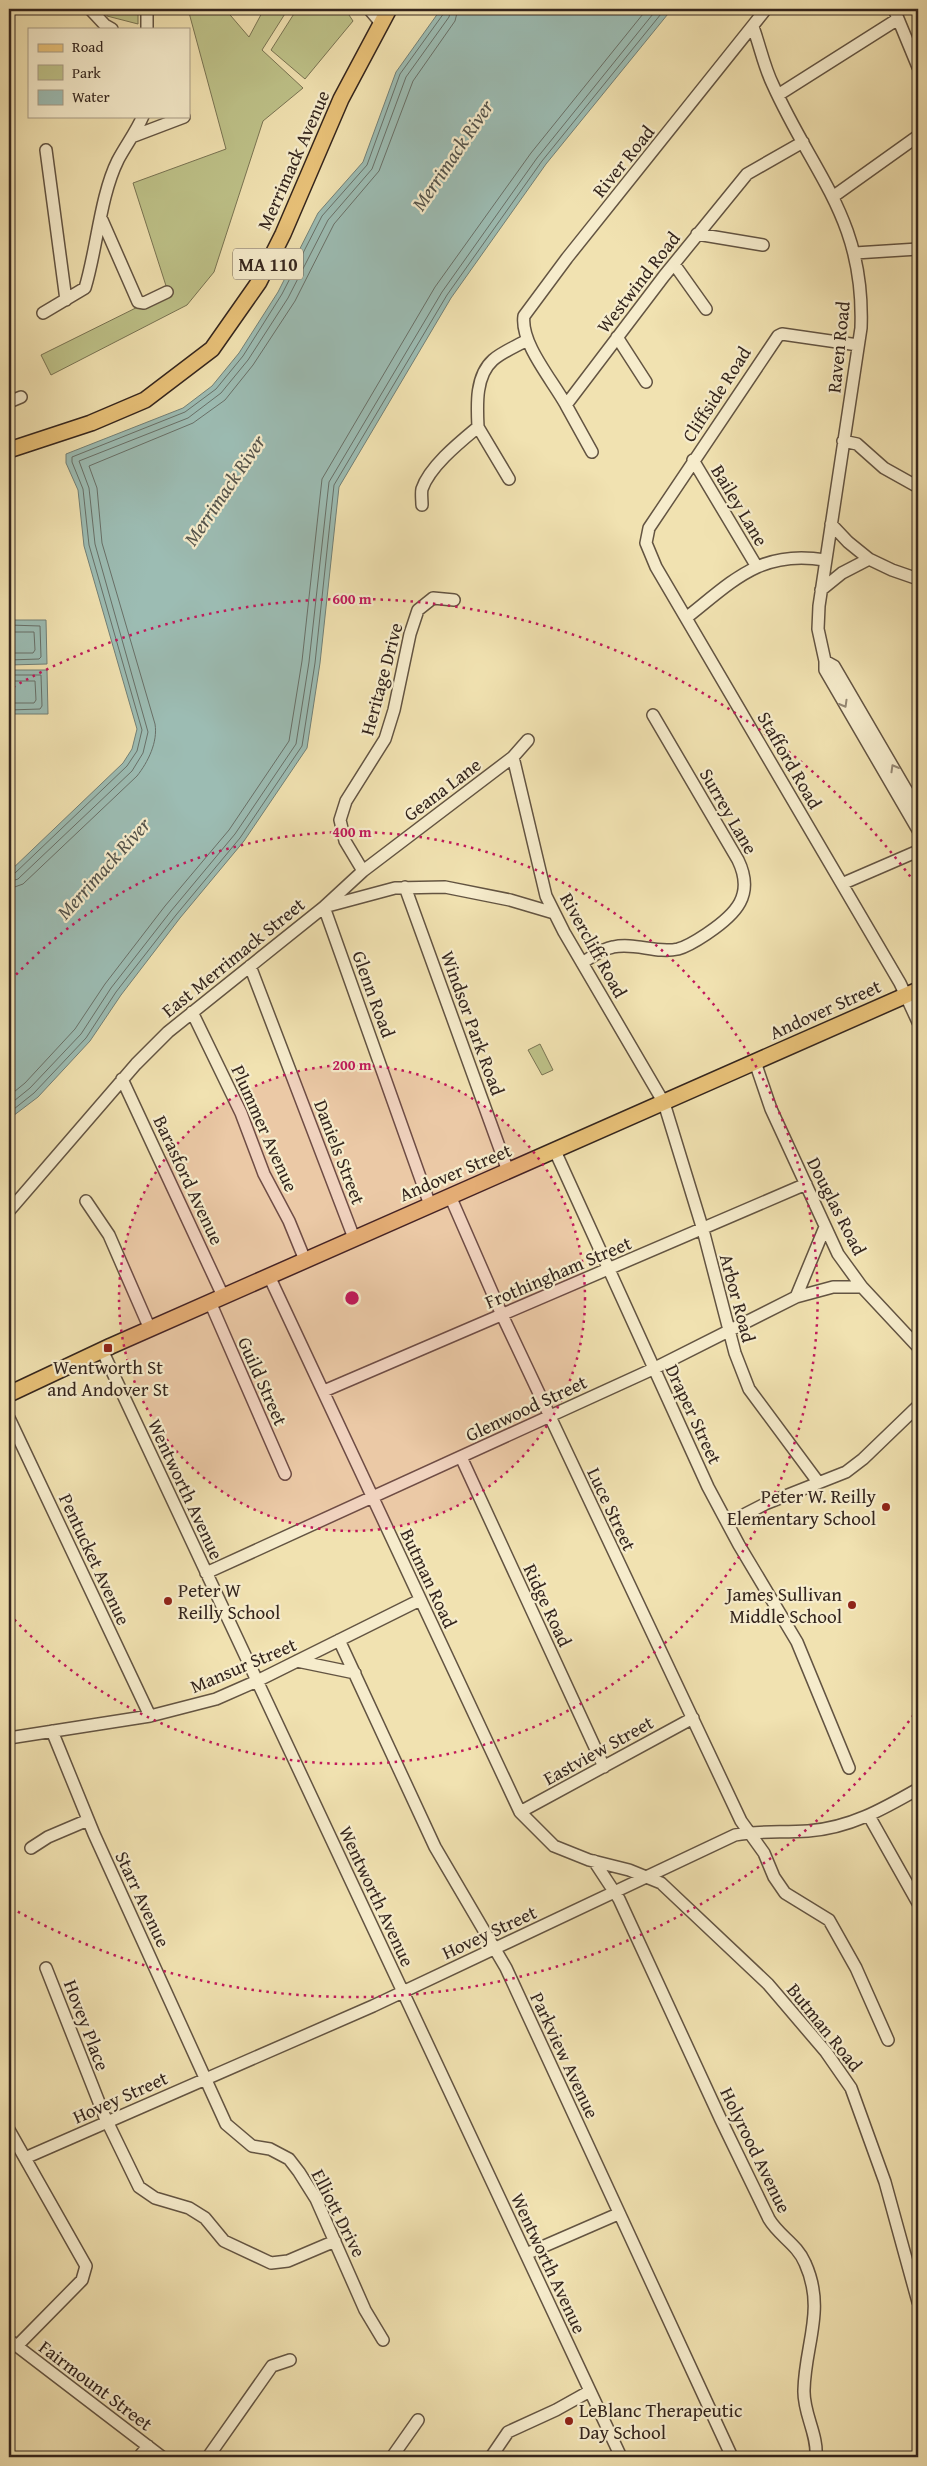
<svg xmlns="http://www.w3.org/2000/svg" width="927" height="2466" font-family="'Gentium Book Plus',serif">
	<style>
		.green { fill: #bec289; stroke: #797453 }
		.water { fill: #9cbcb3; stroke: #728077 }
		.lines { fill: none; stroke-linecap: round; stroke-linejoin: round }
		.shore { stroke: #687068; stroke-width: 1 }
		.minor-casing { stroke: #635442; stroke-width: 14 }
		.major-casing { stroke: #34251d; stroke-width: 18 }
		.minor { stroke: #f6eccc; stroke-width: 11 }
		.major { stroke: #e8c178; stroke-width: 15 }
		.oneway { stroke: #958874 }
		.ring { fill: none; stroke: #c2185b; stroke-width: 2.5; stroke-dasharray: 2.5 5 }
		.poi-dot { fill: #8f2418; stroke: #f6eccc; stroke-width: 2 }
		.labels { text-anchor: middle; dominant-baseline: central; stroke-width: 4.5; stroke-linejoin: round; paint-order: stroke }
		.shield { fill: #f6eccc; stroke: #6e6152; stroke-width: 1 }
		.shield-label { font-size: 18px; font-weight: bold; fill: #34251d }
		.street-label { font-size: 19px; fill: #34251d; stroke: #f6eccc }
		.poi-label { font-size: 19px; fill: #34251d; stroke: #f6eccc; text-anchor: end }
		.water-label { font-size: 20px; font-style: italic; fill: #53524a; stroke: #f6eccc }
		.centre { fill: #c2185b; stroke: #f6eccc; stroke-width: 2.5 }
		.ring-label { font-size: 15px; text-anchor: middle; font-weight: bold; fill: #c2185b; stroke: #f6eccc; stroke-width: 4.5; stroke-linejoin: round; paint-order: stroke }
	</style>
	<rect width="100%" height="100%" fill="#f1e2b1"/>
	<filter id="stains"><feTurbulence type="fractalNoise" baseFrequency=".004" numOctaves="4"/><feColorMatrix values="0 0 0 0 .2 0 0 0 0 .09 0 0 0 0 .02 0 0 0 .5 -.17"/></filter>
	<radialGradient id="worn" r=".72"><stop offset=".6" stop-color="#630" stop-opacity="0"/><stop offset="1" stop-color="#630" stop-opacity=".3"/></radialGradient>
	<path class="green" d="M106,9H138V24L107,16Z
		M188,9H225L249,37L264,9H288L262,50L303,88L263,121L214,272L187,305L51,375L41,355L168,292L133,183L226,149Z
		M297,9H345L353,21L305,79L271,50Z
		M540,1044L553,1070L542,1075L528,1050Z"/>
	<path class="water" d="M441,9H672L546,164L451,298L339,487L320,663L307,748L244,841L180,918L121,995L90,1041L38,1097L9,1119V872L123,763L132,749L137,729L84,546L78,490L66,463V454L183,408L212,386L239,353L278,292L318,213L363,162L396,72Z
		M9,620H46L47,664L9,665Z
		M9,670H47L48,714H9Z"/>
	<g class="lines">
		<path class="shore" d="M9,625L40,626L41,657L39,659L9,660
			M9,632H34L35,650L33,653H9
			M9,675H41L42,706L40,709L9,710
			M9,681H35L36,700L34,703H9
			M9,875L14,874L127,766L137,751L142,730L89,545L83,489L72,462V457L185,412L216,389L243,356L282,294L322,216L367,165L400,74L444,13V9
			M9,882L18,879L132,771L143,753L148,732L95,544L89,488L79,461L188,418L221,393L248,360L288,298L328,220L372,169L406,77L449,17L451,9
			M9,889L23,884L137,776C148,762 158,742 155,724L102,543L97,488L89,466L193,423L225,400L253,365L295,301L334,224L379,171L413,81L455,21L458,9
			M9,1096L25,1083L75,1029L105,984L165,906L229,830L289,741L302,661L322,479L435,287L531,153L647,9
			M9,1105L30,1088L81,1034L111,988L171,911L235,834L296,744L309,662L329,482L442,292L537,158L657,9
			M9,1113L34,1093L86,1038L116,992L176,915L240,838L302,746L315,663L334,485L447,295L542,161L665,9"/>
		<defs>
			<path id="minor" d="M90,9L105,25L112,29
				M147,9V29
				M369,9L380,22
				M766,9L567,258L524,316C520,343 553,381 566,405L664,276L747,174L803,142
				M894,9L918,67
				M753,27C760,46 764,67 773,85C814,176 865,219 861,328L819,606L818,629L825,661V670L918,830
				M778,95L898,19
				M134,136L184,117
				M46,150L66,300
				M834,196L918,136
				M102,220L138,302L144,303L167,292
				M697,234L763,245
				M855,253L918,249
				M674,264L706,309
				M43,313L85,288C97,249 100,196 118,160C126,145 136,132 143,116
				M617,337L646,382
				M858,345L782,334L778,336L649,528L646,543L656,567L900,983L918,1022
				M9,402L21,397
				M566,405L592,452
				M478,427L509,479
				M843,441L857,444L884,468L918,487
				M693,460L757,567
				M422,505C422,500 421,493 422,489C430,466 460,442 478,427C477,406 475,376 493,360C502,352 517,346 527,340
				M831,524L848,542L869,559
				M821,590L842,573L869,559L892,570L918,579
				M686,618C733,581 761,549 825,560
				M825,661L834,666L918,810
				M528,740L513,757L546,896L564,932L664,1103L703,1230L735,1353L749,1389L818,1482
				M363,871L345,841L340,820L346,801L385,739L394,710L410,634L418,610L433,598L454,600
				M844,883L918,851
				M405,887L508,1171
				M582,963C592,957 601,949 613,947C635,942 656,954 678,949C689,946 699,939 708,933C736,914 755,895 738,860L653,715
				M250,966L354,1238
				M192,1012L241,1113L264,1174L289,1221L305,1260
				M755,1062L771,1109L838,1254L862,1287L918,1347
				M122,1079L223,1296
				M555,1151L708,1487L739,1545L797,1642L849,1768
				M450,1196L502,1315L741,1821L764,1853L774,1877L785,1893L829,1920L856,1968L888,2040
				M86,1201L109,1235L150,1329
				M430,1205L324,907L363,871L513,757
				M9,1211L136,1064L168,1032L324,907L395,888L445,887L510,900L554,913
				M269,1276L520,1812L554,1846L589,1860L629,1870L661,1883L768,1984L826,2052L851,2088L885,2182L918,2302
				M796,1297L825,1227
				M210,1302L285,1474
				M102,1350L621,2457
				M324,1391L806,1184
				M9,1418L150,1716
				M461,1457L604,1767
				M728,1523L765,1504L846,1472L863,1459L918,1406
				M206,1573L653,1369L796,1297L833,1287H862
				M339,1640L435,1847L506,1968L732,2457
				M297,1661L355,1673
				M52,1731L94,1834L226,2124L252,2146L270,2149L289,2159L299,2172L316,2199L365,2310L383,2340
				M9,1738L150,1716L216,1699L257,1681L420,1600
				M520,1812L693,1718
				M869,1816L918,1903
				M31,1848L48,1837L88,1820
				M594,1861L619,1899L721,2120L769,2219C779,2236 797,2244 805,2263C826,2309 805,2344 804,2390C803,2413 818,2434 816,2457
				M46,1968L104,2115L139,2187L155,2198L189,2208L205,2218L224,2241L271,2263L288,2261L335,2241
				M9,2130L86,2266L82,2280L17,2346
				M25,2158L373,2006L735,1835C760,1830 783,1833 808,1831C850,1828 883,1809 918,1789
				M526,2254L618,2214
				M9,2340L162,2457
				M139,2457L148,2446
				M208,2457L272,2366L290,2360
				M392,2457L418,2420
				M491,2457L508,2432L556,2410L590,2391"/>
			<path id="major" d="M9,450L91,423L145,400L212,349L259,282L283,234L341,99L389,9
				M9,1394L111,1346L918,990"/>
		</defs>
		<use href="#minor" class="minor-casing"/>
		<use href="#major" class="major-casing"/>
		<use href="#minor" class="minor"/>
		<use href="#major" class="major"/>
	</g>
	<defs><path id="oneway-chevron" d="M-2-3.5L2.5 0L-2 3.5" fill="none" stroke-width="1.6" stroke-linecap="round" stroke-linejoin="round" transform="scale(1.25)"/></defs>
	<g class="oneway">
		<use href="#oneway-chevron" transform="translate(844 704) rotate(60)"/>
		<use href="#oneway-chevron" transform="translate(894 768) rotate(-120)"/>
	</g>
	<circle cx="352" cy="1298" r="233" fill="#c2185b" fill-opacity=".12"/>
	<g class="ring">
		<circle cx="352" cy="1298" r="233"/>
		<path d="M11 980A466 466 0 1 1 11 1616"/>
		<path d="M918 1709A699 699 0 0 1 13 1909M13 687A699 699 0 0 1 918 887"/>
	</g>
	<g class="poi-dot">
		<rect x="103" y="1343" width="10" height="10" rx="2.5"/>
		<circle cx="886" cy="1507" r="5"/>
		<circle cx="168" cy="1601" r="5"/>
		<circle cx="852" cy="1605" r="5"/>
		<circle cx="569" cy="2421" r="5"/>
	</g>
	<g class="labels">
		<rect class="shield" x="233" y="248.5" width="70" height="31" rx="4"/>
		<g class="shield-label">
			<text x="268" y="264">MA 110</text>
		</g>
		<g class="street-label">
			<text transform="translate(293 160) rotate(-66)">Merrimack Avenue</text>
			<text transform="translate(623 161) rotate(-51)">River Road</text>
			<text transform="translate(638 282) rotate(-52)">Westwind Road</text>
			<text transform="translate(838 347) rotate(-84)">Raven Road</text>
			<text transform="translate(716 394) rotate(-57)">Cliffside Road</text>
			<text transform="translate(740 505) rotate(59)">Bailey Lane</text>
			<text transform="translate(381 679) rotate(-75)">Heritage Drive</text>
			<text transform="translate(790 760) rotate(60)">Stafford Road</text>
			<text transform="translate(442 789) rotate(-37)">Geana Lane</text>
			<text transform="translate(729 811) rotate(60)">Surrey Lane</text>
			<text transform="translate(594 945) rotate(61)">Rivercliff Road</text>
			<text transform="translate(233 957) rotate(-39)">East Merrimack Street</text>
			<text transform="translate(374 994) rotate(70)">Glenn Road</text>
			<text transform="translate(825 1009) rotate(-24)">Andover Street</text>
			<text transform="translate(473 1023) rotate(70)">Windsor Park Road</text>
			<text transform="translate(265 1128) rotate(66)">Plummer Avenue</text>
			<text transform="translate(340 1152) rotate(69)">Daniels Street</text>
			<text transform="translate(455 1172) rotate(-23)">Andover Street</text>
			<text transform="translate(189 1180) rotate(65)">Barasford Avenue</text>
			<text transform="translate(837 1206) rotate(63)">Douglas Road</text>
			<text transform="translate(558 1272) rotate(-23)">Frothingham Street</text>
			<text transform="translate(738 1298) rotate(75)">Arbor Road</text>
			<text transform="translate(263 1381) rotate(66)">Guild Street</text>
			<text transform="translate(526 1408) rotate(-25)">Glenwood Street</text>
			<text transform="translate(694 1414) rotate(65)">Draper Street</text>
			<text transform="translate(186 1489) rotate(65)">Wentworth Avenue</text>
			<text transform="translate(612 1509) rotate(65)">Luce Street</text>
			<text transform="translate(95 1559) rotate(65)">Pentucket Avenue</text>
			<text transform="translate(429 1578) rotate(65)">Butman Road</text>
			<text transform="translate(548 1605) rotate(65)">Ridge Road</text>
			<text transform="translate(243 1665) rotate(-23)">Mansur Street</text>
			<text transform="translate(598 1750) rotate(-29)">Eastview Street</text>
			<text transform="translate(377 1896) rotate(65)">Wentworth Avenue</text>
			<text transform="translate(143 1899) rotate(65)">Starr Avenue</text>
			<text transform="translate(489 1932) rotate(-25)">Hovey Street</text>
			<text transform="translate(87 2025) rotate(69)">Hovey Place</text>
			<text transform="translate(825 2027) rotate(51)">Butman Road</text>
			<text transform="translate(565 2055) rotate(65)">Parkview Avenue</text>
			<text transform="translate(120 2097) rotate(-24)">Hovey Street</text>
			<text transform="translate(756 2150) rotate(64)">Holyrood Avenue</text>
			<text transform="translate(339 2213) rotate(63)">Elliott Drive</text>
			<text transform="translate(549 2263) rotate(65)">Wentworth Avenue</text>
			<text transform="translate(96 2385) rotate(37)">Fairmount Street</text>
		</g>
		<g class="poi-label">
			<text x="108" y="1367" text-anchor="middle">Wentworth St<tspan x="108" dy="22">and Andover St</tspan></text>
			<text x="876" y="1496">Peter W. Reilly<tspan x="876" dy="22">Elementary School</tspan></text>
			<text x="178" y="1590" text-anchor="start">Peter W<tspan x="178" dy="22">Reilly School</tspan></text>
			<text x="842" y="1594">James Sullivan<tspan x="842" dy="22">Middle School</tspan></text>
			<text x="579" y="2410" text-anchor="start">LeBlanc Therapeutic<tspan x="579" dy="22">Day School</tspan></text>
		</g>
		<g class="water-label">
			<text transform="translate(452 155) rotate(-56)">Merrimack River</text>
			<text transform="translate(224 490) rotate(-56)">Merrimack River</text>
			<text transform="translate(103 868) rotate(-48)">Merrimack River</text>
		</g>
	</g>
	<circle cx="352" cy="1298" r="8" class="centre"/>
	<g class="ring-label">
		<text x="352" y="604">600 m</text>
		<text x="352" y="837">400 m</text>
		<text x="352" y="1070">200 m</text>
	</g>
	<rect width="927" height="2466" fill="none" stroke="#f1e2b1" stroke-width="30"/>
	<rect x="10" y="10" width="907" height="2446" fill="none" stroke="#34251d" stroke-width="2.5"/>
	<rect x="15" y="15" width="897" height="2436" fill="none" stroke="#34251d"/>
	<rect x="28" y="28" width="162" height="90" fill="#f6eccc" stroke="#a89c86"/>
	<rect x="38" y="44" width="25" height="8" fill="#e8c178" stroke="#a89c86"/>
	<text x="72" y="52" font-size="15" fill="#34251d">Road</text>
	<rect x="38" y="65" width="25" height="15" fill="#bec289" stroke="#a89c86"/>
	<text x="72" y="78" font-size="15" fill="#34251d">Park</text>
	<rect x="38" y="90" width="25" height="15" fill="#9cbcb3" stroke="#a89c86"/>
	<text x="72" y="102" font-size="15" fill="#34251d">Water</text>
	<rect width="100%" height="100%" filter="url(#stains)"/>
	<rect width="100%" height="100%" fill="url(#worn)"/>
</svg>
